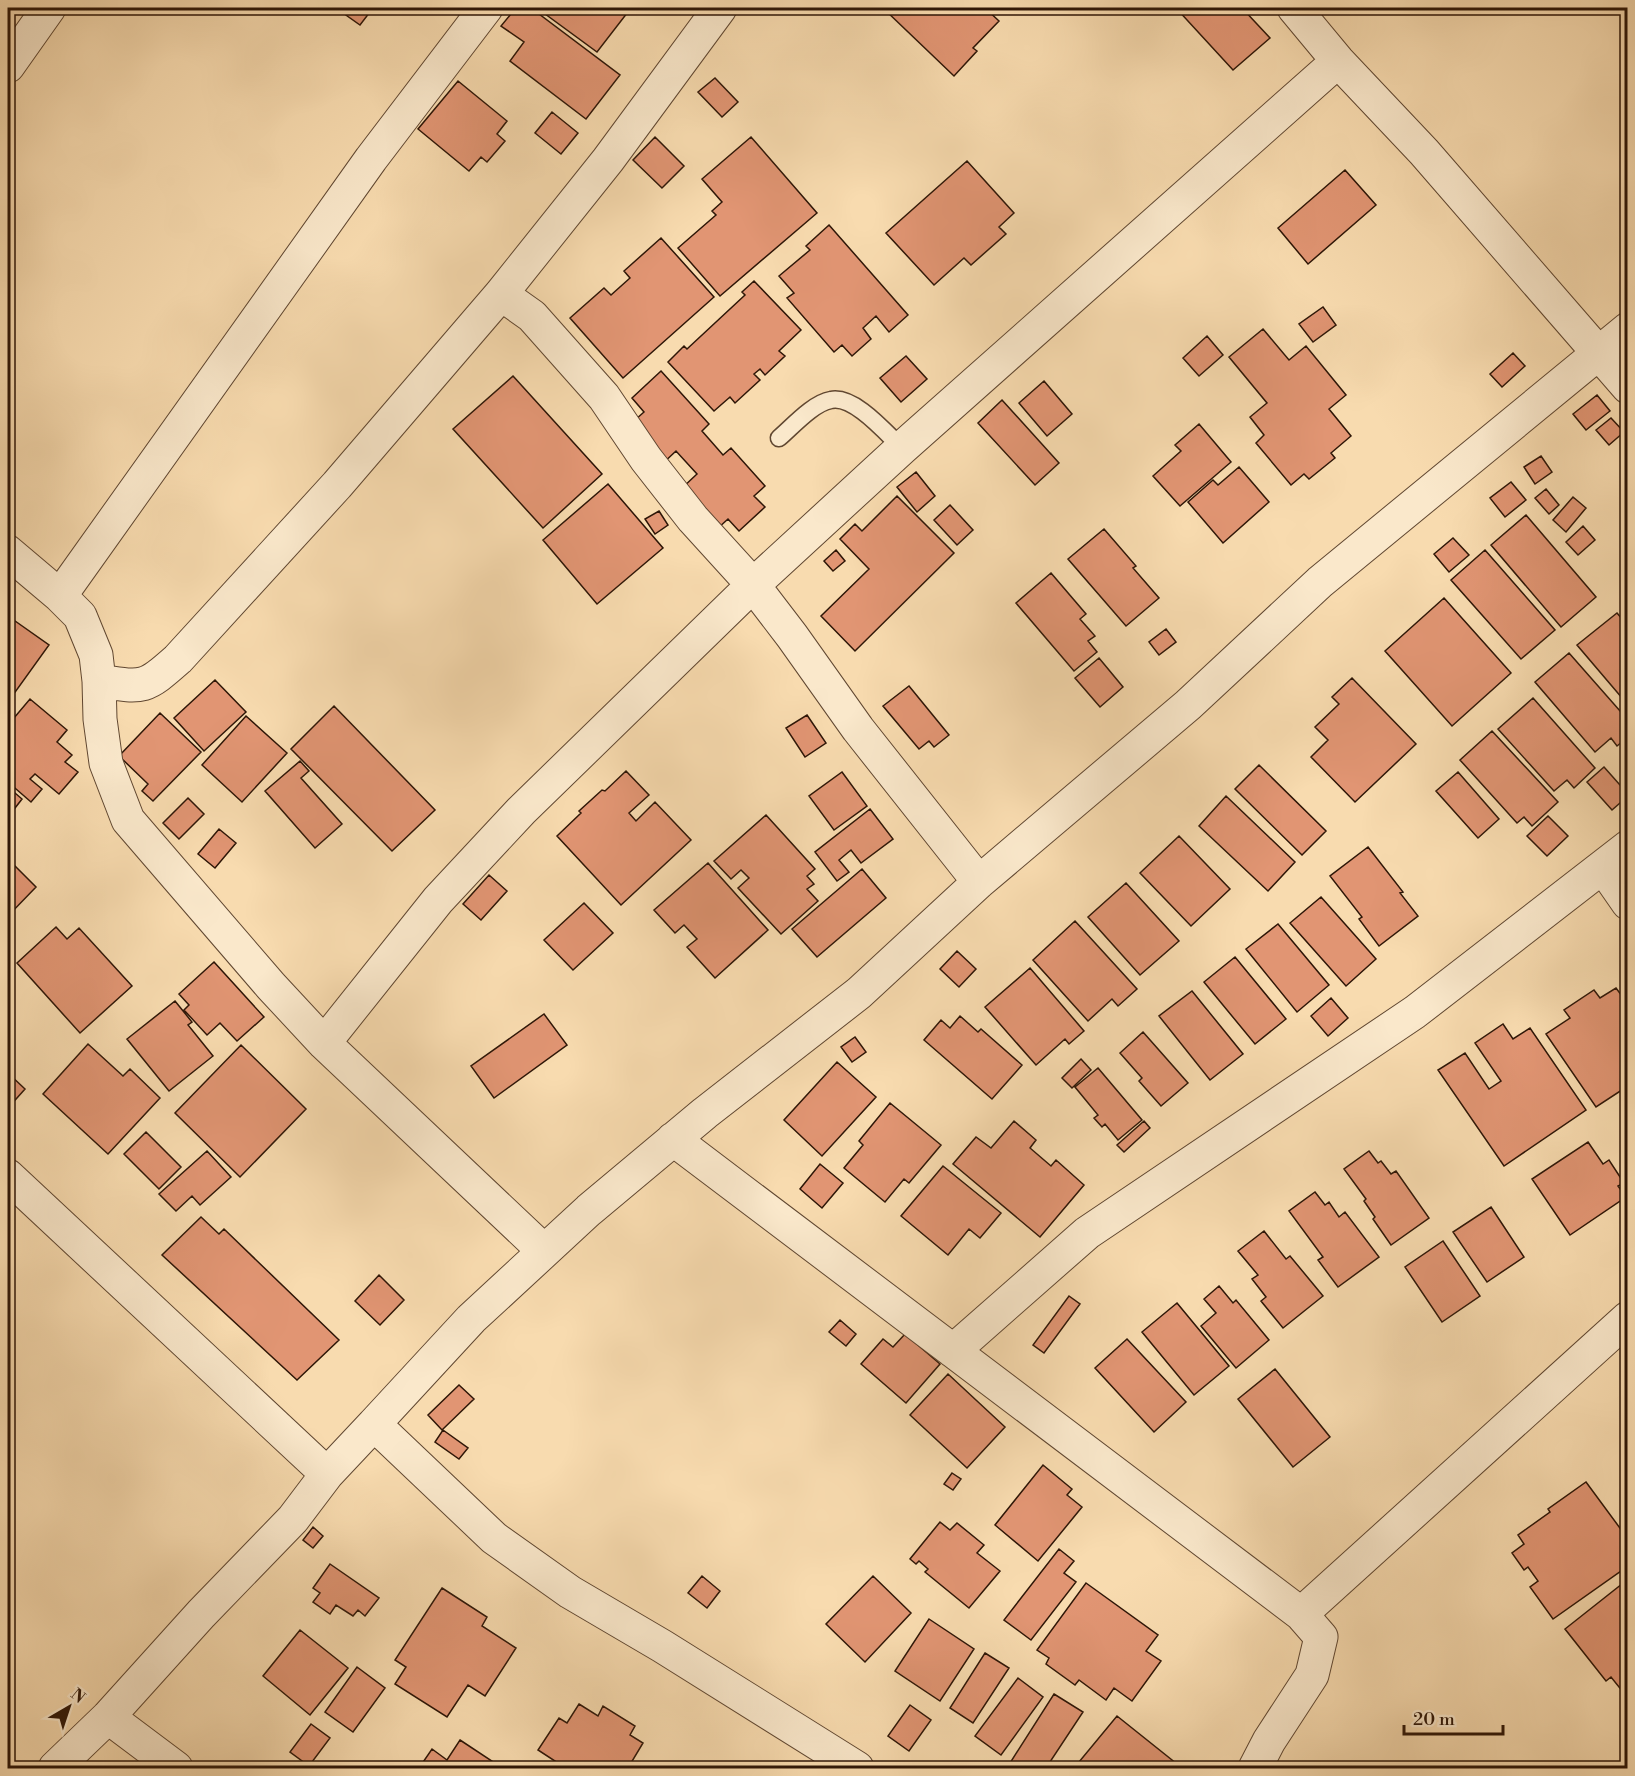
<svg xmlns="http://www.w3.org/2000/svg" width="1635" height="1776" font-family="'Libre Bodoni',serif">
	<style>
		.building { fill: #e19573; stroke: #2e1607; stroke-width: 1.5 }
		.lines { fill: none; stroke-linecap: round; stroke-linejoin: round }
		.service-casing { stroke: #604731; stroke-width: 19 }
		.minor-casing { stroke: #604731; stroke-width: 35 }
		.service { stroke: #fae8cb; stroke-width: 16 }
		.minor { stroke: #fae8cb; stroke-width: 33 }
	</style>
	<rect width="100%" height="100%" fill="#f8dbaf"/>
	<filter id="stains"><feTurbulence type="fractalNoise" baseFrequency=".00333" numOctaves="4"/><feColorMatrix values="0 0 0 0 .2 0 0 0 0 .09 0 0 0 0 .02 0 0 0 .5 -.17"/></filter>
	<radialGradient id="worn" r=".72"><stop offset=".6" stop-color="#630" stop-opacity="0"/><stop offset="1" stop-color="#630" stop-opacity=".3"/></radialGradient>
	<path class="building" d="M336,8H373L360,25Z
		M516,8H531L620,75L586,119L510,61L524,42L501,26Z
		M537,8H631L597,52Z
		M883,8H985L999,21L973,48L977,51L954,76Z
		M1176,8H1242L1270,38L1233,70Z
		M715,78L738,102L722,117L698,92Z
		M458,81L507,121L497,134L505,141L487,162L481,157L469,171L418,129Z
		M552,112L578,133L561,154L535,133Z
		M655,137L684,166L662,188L633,160Z
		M751,137L817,213L720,296L678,248L716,215L712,211L722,202L702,179Z
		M967,161L1014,213L999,227L1006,234L971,265L964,258L934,285L886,233Z
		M1345,170L1376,205L1308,264L1278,228Z
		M829,225L908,315L889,332L876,316L863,328L871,339L852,356L842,345L834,352L787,298L794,293L779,276L810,250L806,246Z
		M661,238L714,297L623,378L570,318L604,288L611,295L630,278L624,271Z
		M754,281L801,330L779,351L785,356L765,375L760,369L754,374L760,380L735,403L730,397L714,411L668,362L684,346L687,349L745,295L742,292Z
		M1323,307L1336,325L1313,342L1299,324Z
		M1263,329L1289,360L1306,346L1346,395L1329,409L1351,436L1331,453L1335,458L1309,479L1304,474L1291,485L1256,443L1264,435L1250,417L1267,403L1229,357Z
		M1207,336L1223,355L1199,376L1183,358Z
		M1513,353L1525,366L1502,387L1490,374Z
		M906,356L927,379L901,402L880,378Z
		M661,371L709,424L702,431L723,455L731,448L765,486L754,496L765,507L739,531L728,519L717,529L681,489L697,474L676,451L660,466L626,428L644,412L632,398Z
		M513,376L602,474L543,528L453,429Z
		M1044,381L1072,414L1047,436L1019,403Z
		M1597,395L1610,411L1586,430L1573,414Z
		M1002,400L1059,463L1035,485L978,423Z
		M1611,418L1624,432L1609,445L1596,430Z
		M1199,424L1231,462L1180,506L1153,476L1181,451L1175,445Z
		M1541,456L1552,472L1535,484L1524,467Z
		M1239,467L1269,502L1223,543L1188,502L1213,480L1218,485Z
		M916,472L935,496L917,512L897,487Z
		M1511,482L1526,500L1505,517L1490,498Z
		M608,484L663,548L597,604L543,540Z
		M1546,489L1559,505L1549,514L1535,498Z
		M897,496L954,553L855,651L821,616L869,569L840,539L855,524L862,531Z
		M1573,497L1586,508L1566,532L1553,520Z
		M950,505L973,530L957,545L934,520Z
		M659,511L668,525L655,534L645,519Z
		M1526,515L1596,597L1561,627L1491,545Z
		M1583,526L1595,540L1578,555L1566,542Z
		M1104,529L1136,566L1133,568L1159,598L1126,626L1068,559Z
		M1453,538L1469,555L1449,572L1434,554Z
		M836,550L845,561L833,571L824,561Z
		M1485,550L1555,630L1521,659L1451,580Z
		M1051,573L1086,614L1080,619L1095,636L1088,641L1097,652L1074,671L1016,603Z
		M1444,598L1511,673L1452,726L1385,651Z
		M1617,613L1628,626V705L1577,645Z
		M8,616L49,645L8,702Z
		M1166,629L1176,642L1159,655L1149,642Z
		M1569,653L1628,720V737L1617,746L1611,738L1595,752L1535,682Z
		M1099,658L1123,687L1100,707L1075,678Z
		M1352,678L1416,744L1355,802L1311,757L1328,740L1315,727L1339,704L1332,697Z
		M215,680L246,712L204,751L174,718Z
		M909,686L949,735L934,747L929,741L919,749L883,706Z
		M1533,698L1595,768L1574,788L1567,780L1554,791L1498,729Z
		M30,699L67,730L57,742L72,755L65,762L78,772L59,794L35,774L30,779L42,789L31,802L8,782V725Z
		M334,706L435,810L392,851L291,749Z
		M160,713L201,752L153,801L142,791L148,784L119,756Z
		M807,715L826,743L805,757L786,728Z
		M246,716L287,753L242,802L202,765Z
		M1492,731L1558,802L1532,826L1524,817L1517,823L1460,760Z
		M300,761L309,771L301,778L342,824L315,848L265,791Z
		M1259,765L1326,831L1302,855L1235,789Z
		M1604,767L1628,794V796L1612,810L1587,782Z
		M626,771L649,795L629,813L636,821L655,802L691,840L621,905L557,836L581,813L579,811L602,790L605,791Z
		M842,772L867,806L834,830L809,796Z
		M1458,772L1499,819L1478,838L1436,791Z
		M8,787L22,799L8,817Z
		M1226,796L1295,862L1268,891L1199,826Z
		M188,798L204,814L179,839L163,823Z
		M870,809L893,839L861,863L851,850L839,860L849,872L837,881L815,852Z
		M766,815L815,869L807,876L814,884L807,889L818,901L781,934L738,888L749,878L741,870L731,879L714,861Z
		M1548,816L1568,836L1547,856L1527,836Z
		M219,829L236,843L215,868L198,854Z
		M1179,836L1230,889L1191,926L1140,873Z
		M1368,847L1403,892L1400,893L1418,916L1379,946L1359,919L1362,917L1330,876Z
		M8,859L36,887L8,916Z
		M708,863L768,930L715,978L687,947L697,939L684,925L675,933L654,910Z
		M862,869L886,898L817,957L792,929Z
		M489,875L507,891L481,920L463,904Z
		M1126,883L1179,941L1140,975L1088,917Z
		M1321,897L1376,959L1346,986L1290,923Z
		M584,903L613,933L573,970L544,940Z
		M1075,921L1137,989L1118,1006L1112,999L1088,1021L1033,960Z
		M1278,924L1329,985L1297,1012L1246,949Z
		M56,927L67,939L79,928L132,986L80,1033L17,963Z
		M957,951L976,969L959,987L940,969Z
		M1235,957L1286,1019L1255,1044L1204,982Z
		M214,962L264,1017L237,1041L220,1023L207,1035L184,1010L189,1005L179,994Z
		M1030,968L1084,1031L1069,1044L1065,1039L1036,1065L985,1007Z
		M1616,988L1628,1004V1086L1596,1107L1546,1034L1570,1018L1564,1010L1594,990L1600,998Z
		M1192,991L1243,1054L1210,1080L1159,1016Z
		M1331,998L1348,1018L1328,1036L1311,1016Z
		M175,1001L192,1022L188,1025L213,1056L169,1091L127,1039Z
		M544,1014L567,1045L494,1098L471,1066Z
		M960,1016L978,1032L981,1029L1022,1065L992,1099L924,1040L941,1020L950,1028Z
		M1503,1024L1513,1039L1530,1028L1586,1110L1504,1166L1438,1070L1465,1053L1489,1089L1501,1081L1475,1043Z
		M1143,1032L1188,1083L1161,1106L1139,1081L1142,1078L1120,1053Z
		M855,1037L866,1052L852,1062L841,1047Z
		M88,1044L123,1076L130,1069L160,1098L108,1154L43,1094Z
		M241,1045L306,1109L240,1177L175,1113Z
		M1081,1059L1091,1070L1072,1088L1062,1078Z
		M837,1062L876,1097L822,1156L784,1120Z
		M1098,1068L1142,1120L1118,1140L1105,1124L1102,1127L1094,1118L1098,1115L1075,1087Z
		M8,1073L25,1089L8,1108Z
		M890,1103L941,1145L909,1183L904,1179L885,1202L844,1168L863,1145L859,1141Z
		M1014,1121L1036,1140L1030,1148L1051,1166L1056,1160L1084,1185L1040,1237L953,1164L976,1137L991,1148Z
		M1144,1121L1150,1128L1124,1152L1117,1145Z
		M146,1132L181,1167L159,1189L124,1154Z
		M1588,1142L1603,1164L1609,1160L1624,1183L1618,1186L1626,1197L1570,1235L1532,1179Z
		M207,1151L231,1177L200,1205L192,1196L176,1211L159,1194Z
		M1369,1151L1378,1163L1381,1161L1391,1174L1396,1171L1429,1218L1391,1245L1373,1219L1375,1217L1364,1201L1366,1199L1344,1169Z
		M820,1164L843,1183L822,1208L800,1189Z
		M943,1166L1001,1213L980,1238L969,1229L948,1255L901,1216Z
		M1315,1192L1325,1205L1329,1202L1339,1217L1345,1212L1379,1257L1338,1287L1318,1260L1323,1257L1289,1211Z
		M1491,1207L1524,1257L1487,1282L1453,1232Z
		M201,1217L219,1234L224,1229L339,1340L297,1380L162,1255Z
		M1264,1231L1286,1259L1290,1256L1323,1296L1283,1328L1261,1301L1266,1297L1252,1279L1258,1275L1238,1251Z
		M1443,1241L1480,1296L1442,1322L1405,1267Z
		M379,1275L404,1300L380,1325L355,1301Z
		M1219,1286L1233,1303L1236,1300L1269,1340L1236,1368L1201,1326L1216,1313L1204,1299Z
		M1069,1296L1080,1304L1044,1353L1033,1345Z
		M1177,1303L1229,1366L1194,1395L1142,1332Z
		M840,1320L856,1334L846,1346L829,1332Z
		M905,1334L940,1364L906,1403L861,1364L883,1339L893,1347Z
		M1127,1339L1186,1402L1154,1432L1095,1368Z
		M1275,1369L1330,1437L1293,1467L1238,1399Z
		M948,1374L1005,1427L967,1468L910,1415Z
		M459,1385L474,1399L442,1430L428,1415Z
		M443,1430L468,1448L459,1459L435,1442Z
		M1043,1465L1072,1489L1067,1495L1082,1507L1038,1561L995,1525Z
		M952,1473L961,1479L953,1490L944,1484Z
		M1586,1482L1628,1539V1566L1553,1619L1530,1587L1538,1581L1528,1567L1524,1570L1512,1553L1524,1544L1518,1535L1550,1512L1548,1509Z
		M940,1522L950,1530L957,1523L984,1545L977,1553L1000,1571L969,1608L925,1572L928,1569L919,1561L916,1564L910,1559Z
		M313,1527L323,1536L313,1548L303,1540Z
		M1059,1549L1074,1561L1064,1573L1076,1582L1031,1640L1004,1620Z
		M330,1564L379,1598L365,1616L358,1610L353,1616L336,1605L330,1614L313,1602L320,1593L313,1588Z
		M702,1576L720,1591L707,1608L688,1593Z
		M873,1576L911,1613L865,1662L826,1624Z
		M1627,1580L1628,1688L1623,1692L1611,1677L1606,1681L1565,1629Z
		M1086,1583L1158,1635L1146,1651L1161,1661L1132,1701L1114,1688L1106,1700L1079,1680L1075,1685L1046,1664L1049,1658L1037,1650Z
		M442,1588L487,1617L482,1626L516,1648L485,1696L468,1685L447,1717L395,1684L406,1667L395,1660Z
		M929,1619L974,1649L940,1701L895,1671Z
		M300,1630L348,1668L310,1715L263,1676Z
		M985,1653L1009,1668L973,1723L950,1708Z
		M357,1667L385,1688L353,1732L325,1712Z
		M1018,1678L1043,1697L1001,1755L975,1736Z
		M1054,1694L1083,1712L1046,1768H1018L1010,1763Z
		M579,1704L598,1716L603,1706L635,1726L630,1735L643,1743L628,1768H551L555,1761L538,1750L559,1718L567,1723Z
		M910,1705L931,1720L909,1751L888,1736Z
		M1117,1716L1182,1768H1074Z
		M311,1724L330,1738L309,1766L290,1752Z
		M460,1740L498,1765L495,1768H419L432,1749L447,1760Z"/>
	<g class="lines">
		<defs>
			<path id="service" d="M779,438C792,427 813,403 831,400C854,395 886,433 902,448"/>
			<path id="minor" d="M1294,8L1338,61L1424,152L1628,387
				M8,66L49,8
				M501,294L532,316L604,397L646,459L693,519L753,585L792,636L858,729L979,882
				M8,552L60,596L80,616L96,655L99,681L100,719L106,763L128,820L271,986L324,1043L544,1251
				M60,596L371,159L486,8
				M99,681C144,688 144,689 178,659L337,485L501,294L608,160L720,8
				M1603,867L1628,903
				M324,1043L438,900L521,811L753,585L902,448L1338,61
				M673,1139L1301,1614L1321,1637L1312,1675L1269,1741L1255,1768
				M8,1176L327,1474
				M953,1351L1087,1233L1415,1012L1628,847
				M374,1424L471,1319L589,1210L705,1113L859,993L979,882L1188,705L1320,582L1628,329
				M1301,1614L1628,1318
				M108,1717L176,1768
				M55,1768L108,1717L201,1614L293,1519L327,1474L374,1424L494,1538L570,1592L662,1646L857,1768"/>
		</defs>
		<use href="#service" class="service-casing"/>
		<use href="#minor" class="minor-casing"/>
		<use href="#service" class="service"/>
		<use href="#minor" class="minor"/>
	</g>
	<rect width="1635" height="1776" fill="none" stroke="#f8dbaf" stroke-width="30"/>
	<rect x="9" y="9" width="1617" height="1758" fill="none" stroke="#2e1607" stroke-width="3"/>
	<rect x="15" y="15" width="1605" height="1746" fill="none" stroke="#2e1607" stroke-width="1.5"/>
	<g transform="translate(69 1707) rotate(39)" stroke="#fae8cb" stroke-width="4.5" paint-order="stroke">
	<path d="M0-4.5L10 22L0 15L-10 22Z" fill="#2e1607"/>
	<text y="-9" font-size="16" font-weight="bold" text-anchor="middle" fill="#2e1607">N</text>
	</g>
	<path d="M1404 1725v9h99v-9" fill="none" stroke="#2e1607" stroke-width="3"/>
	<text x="1413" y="1725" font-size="18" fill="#2e1607" stroke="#fae8cb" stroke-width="4.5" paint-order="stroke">20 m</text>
	<rect width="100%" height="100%" filter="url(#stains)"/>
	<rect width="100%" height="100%" fill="url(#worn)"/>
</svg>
